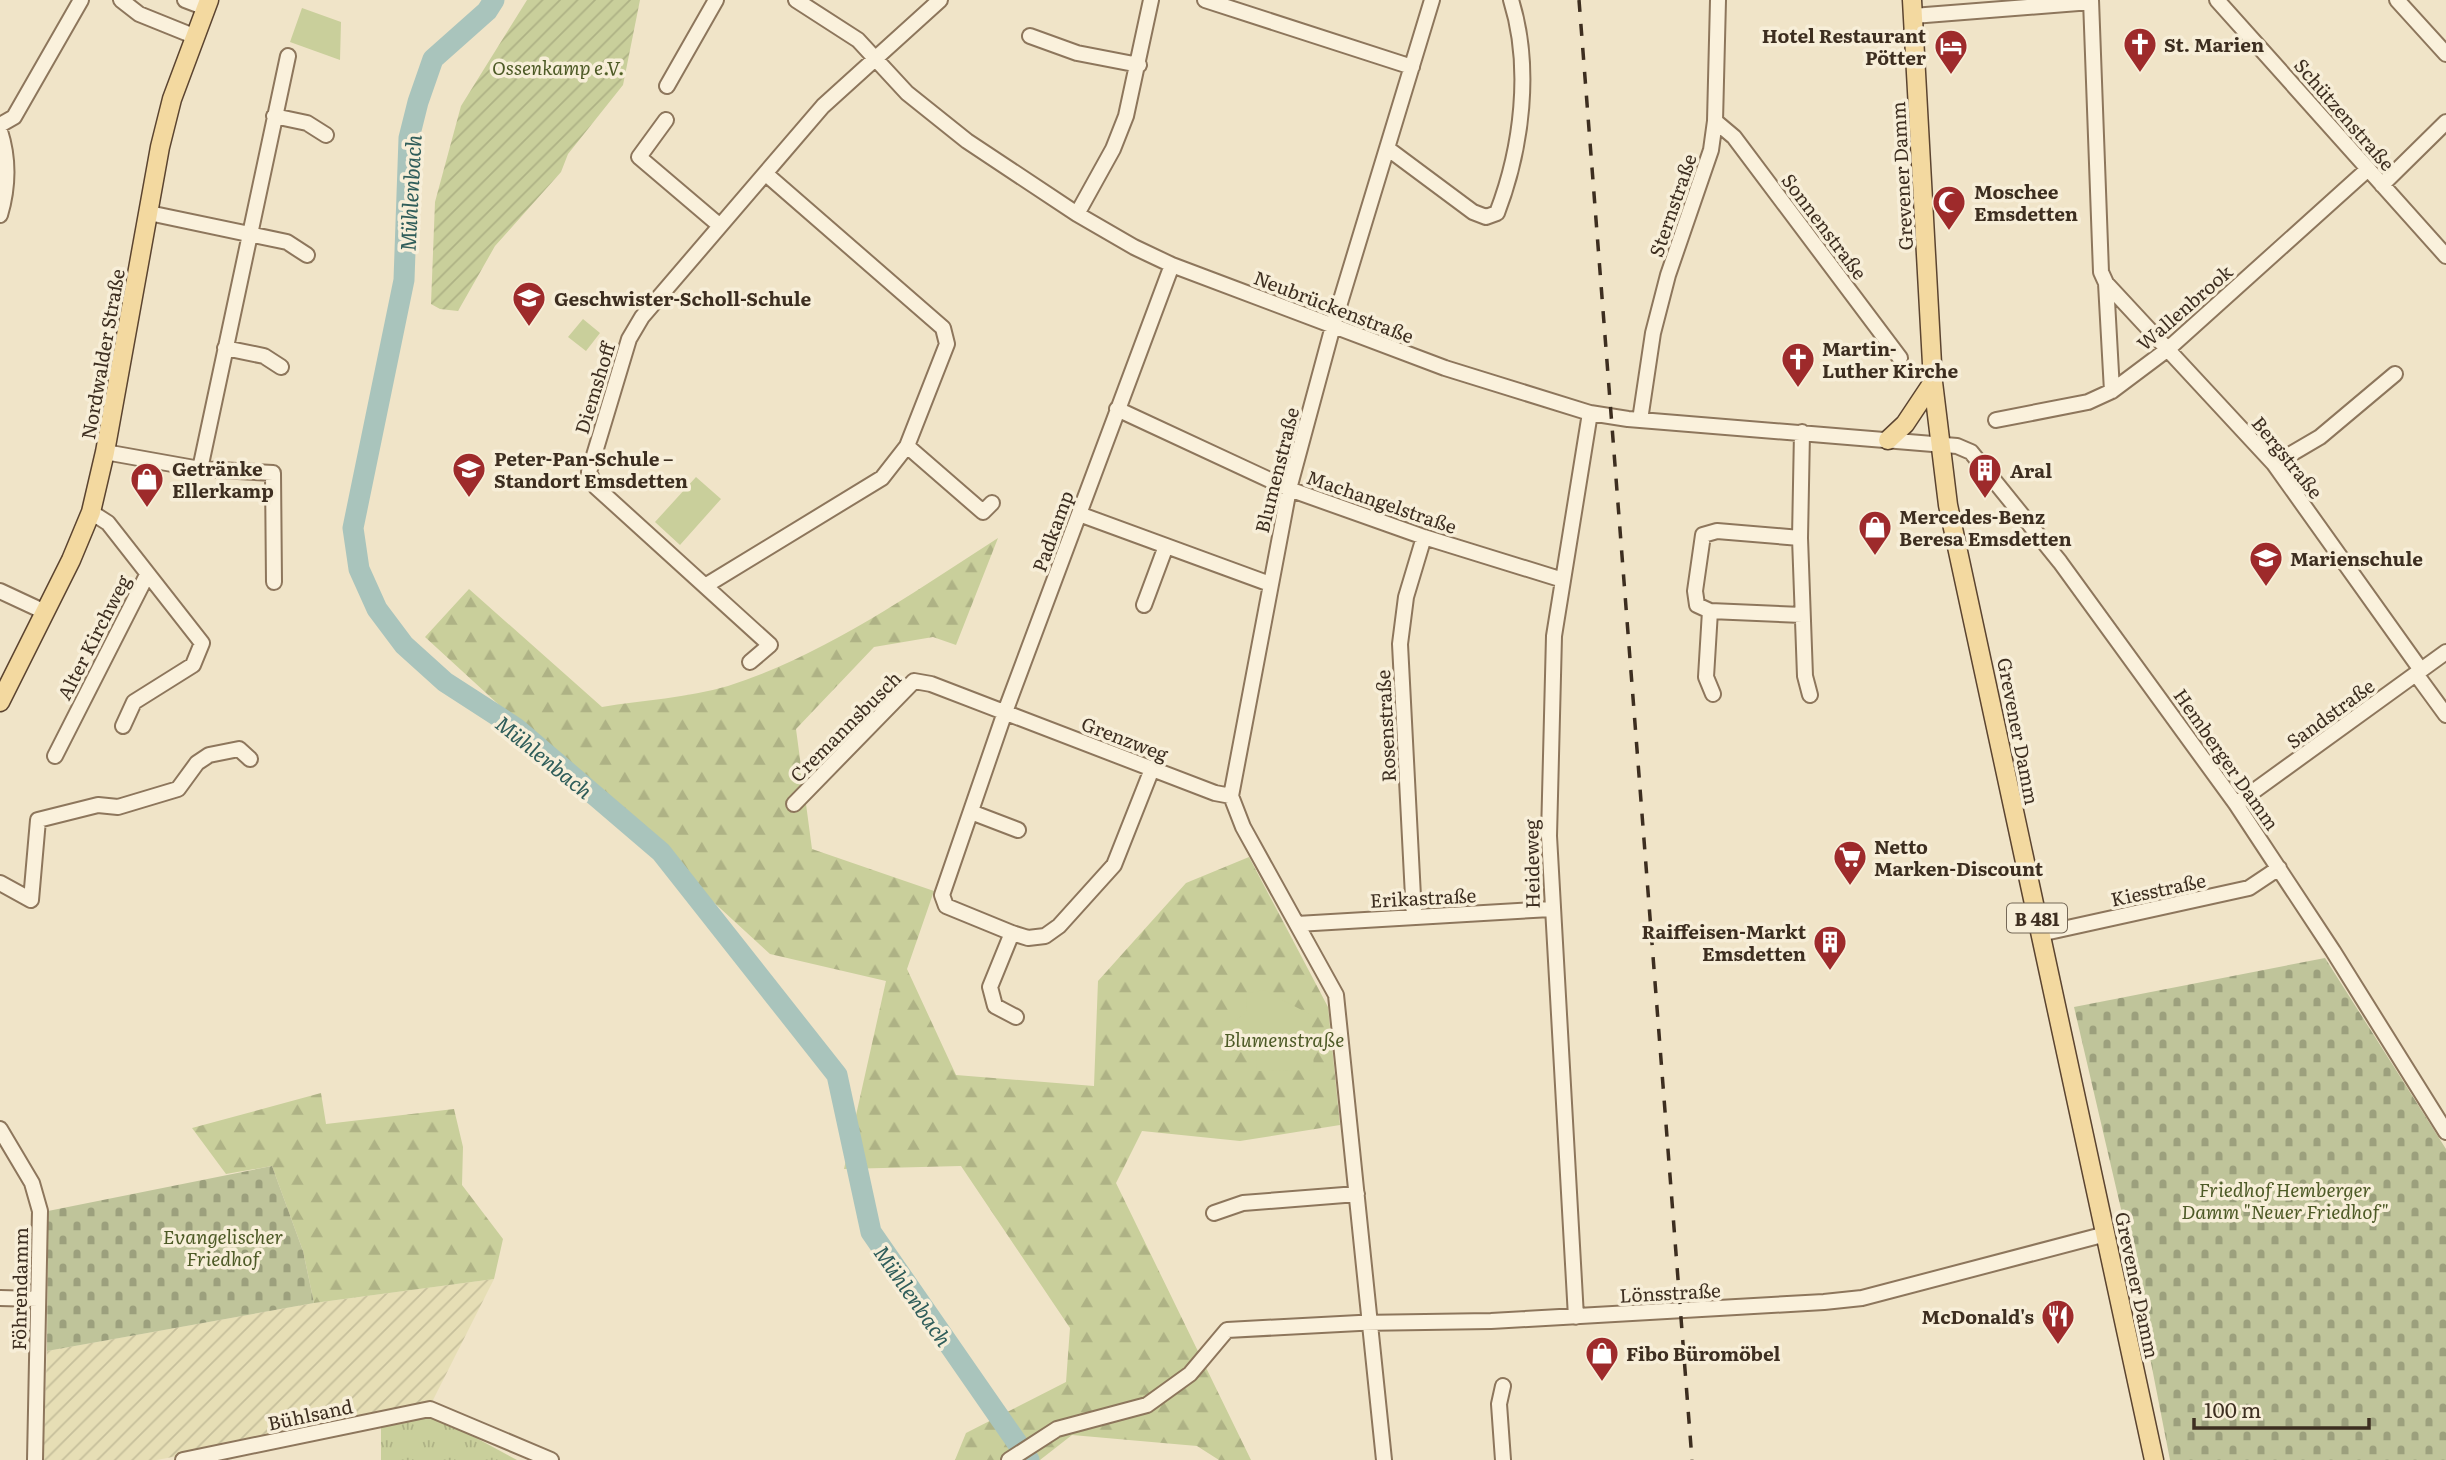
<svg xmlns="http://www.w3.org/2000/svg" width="2446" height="1460" font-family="Literata,serif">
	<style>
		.farmland { fill: url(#farmland-furrows) }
		.grass { fill: url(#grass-tufts) }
		.forest { fill: url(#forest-firs) }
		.cemetery { fill: url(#cemetery-stones) }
		.park { fill: #c9cf9b }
		.garden { fill: url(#garden-furrows) }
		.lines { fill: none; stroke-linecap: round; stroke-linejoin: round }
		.river { stroke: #a9c4bc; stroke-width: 21 }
		.minor-casing { stroke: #8d765c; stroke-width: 18 }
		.major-casing { stroke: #5b4430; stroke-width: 21 }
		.minor { stroke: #faf1dc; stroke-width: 14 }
		.major { stroke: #f3d9a0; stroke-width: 18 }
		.rail { stroke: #3d2e20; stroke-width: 3.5; stroke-dasharray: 12 12; stroke-linecap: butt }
		.labels { text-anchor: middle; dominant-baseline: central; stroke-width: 7; stroke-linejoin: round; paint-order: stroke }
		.shield { fill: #f7eed8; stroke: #756857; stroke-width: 2 }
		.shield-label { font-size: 18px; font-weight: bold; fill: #3d2e20 }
		.poi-label { font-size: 19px; font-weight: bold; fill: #3d2e20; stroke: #f7eed8; text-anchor: start }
		.park-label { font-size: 19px; font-style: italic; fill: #4d5a26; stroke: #f7eed8 }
		.street-label { font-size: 19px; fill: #3d2e20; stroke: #f7eed8 }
		.water-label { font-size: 21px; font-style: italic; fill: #2f5d5a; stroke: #f7eed8 }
	</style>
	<defs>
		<pattern id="farmland-furrows" width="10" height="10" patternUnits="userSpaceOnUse" patternTransform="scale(1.75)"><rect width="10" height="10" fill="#e6deb5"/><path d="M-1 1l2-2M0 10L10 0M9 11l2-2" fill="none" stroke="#c6bf9b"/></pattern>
		<pattern id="grass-tufts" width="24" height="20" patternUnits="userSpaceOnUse" patternTransform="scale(1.75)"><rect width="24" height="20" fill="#c9cf9b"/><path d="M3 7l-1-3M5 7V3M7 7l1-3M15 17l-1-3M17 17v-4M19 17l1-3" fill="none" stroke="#aeb285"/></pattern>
		<pattern id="forest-firs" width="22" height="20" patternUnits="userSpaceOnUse" patternTransform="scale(1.75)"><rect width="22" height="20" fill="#c9cf9b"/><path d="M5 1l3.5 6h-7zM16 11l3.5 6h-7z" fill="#aeb285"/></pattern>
		<pattern id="cemetery-stones" width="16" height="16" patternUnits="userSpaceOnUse" patternTransform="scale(1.75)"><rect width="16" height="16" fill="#bfc49a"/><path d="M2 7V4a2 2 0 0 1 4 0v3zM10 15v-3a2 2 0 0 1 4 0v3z" fill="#9ca07d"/></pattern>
		<pattern id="garden-furrows" width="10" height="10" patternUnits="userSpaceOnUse" patternTransform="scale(1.75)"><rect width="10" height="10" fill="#c9cf9b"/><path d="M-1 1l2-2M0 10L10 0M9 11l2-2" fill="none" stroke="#aeb285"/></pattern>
	</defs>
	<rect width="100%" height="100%" fill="#f0e4c8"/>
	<path class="farmland" d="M494,1279L430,1406L157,1460H43L47,1351L314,1303Z"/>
	<path class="grass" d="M430,1413L517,1460H381V1423Z"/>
	<path class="forest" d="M998,538L956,645L933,637L874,647L796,729L812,849L934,891L907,969L956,1075L1094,1086L1098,981L1186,883L1249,857L1328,1007L1340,1125L1240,1141L1142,1131L1116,1183L1251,1460H1219L1197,1446L1072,1435L1040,1460H955L966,1433L1066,1382L1070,1328L961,1166L844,1169L886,981L770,954L425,637L469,589L602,707C642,700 688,698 728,686C827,654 912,593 998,538Z
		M321,1093L326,1124L454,1109L463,1147L462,1185L503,1239L494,1279L314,1303L303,1251L272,1166L226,1174L192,1128Z"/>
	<path class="cemetery" d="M2325,958L2446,1149V1460H2170L2121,1209L2074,1007Z
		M272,1166L303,1251L314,1303L47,1351L48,1211Z"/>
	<path class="park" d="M302,8L341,22L340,60L290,42Z
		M583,319L600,333L586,351L568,337Z
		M696,477L721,499L680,545L655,522Z
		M1264,990L1311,1015L1314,1070L1257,1071L1255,1037L1225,1035L1227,1026L1246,1013L1247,993Z"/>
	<path class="garden" d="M527,0H640L623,85L568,154L561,172L495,246L458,311L440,309L431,304L435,202L461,106Z"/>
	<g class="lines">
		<path class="river" d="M494,0L487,11L433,59L418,102L409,138L404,280L353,528L359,569L377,609L404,645L445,682L516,728L661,852L837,1075L871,1232L1029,1460"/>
		<defs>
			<path id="minor" d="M121,0L139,14L196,37
				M185,0L206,8
				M796,0L858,40L907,93L967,141L1077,214L1134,247L1172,265L1445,368L1590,413L1628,419L1957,446L1971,452L2060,562L2236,804L2333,951L2446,1132
				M1205,0L1412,67
				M2091,0L2101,272L2106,283L2274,464L2421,670
				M2217,0L2446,256
				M2397,0L2446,54
				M1913,16L2091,2
				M1030,36L1077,53L1139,65
				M667,86L716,0
				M274,116L307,123L326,135
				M666,120L639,157L719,225
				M1715,121L1734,137L1900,358
				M0,125L14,117L81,0
				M0,131C9,159 8,188 0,215
				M1387,148L1473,212L1486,217L1497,213C1522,148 1532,67 1511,0
				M2382,185L2446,122
				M149,213L287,242L307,255
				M1077,214L1113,149L1126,116L1151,0
				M2106,283L2112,391
				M225,348L264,356L281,367
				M1117,409L1289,489L1424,537L1563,580
				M1640,420L1653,333L1668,275L1711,150L1715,121L1718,0
				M1996,420L2088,402L2112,391L2168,349L2368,169
				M1802,432L1800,538L1805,676L1810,695
				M907,446L983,512L992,503
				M105,452L200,469L288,56
				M2274,464L2320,437L2395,374
				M200,469L273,473L274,582
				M91,512L108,523L202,643L193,665L134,702L123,726
				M1079,514L1270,584
				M705,586L882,478L907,446L947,344L943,328L766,174
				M0,591L45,612
				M1144,605L1166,546
				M1710,611L1802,615
				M750,662L770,645L596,487L589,472L629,339L642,317L823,106L940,0
				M2416,674L2446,715
				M1713,694L1706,677L1710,611L1697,605L1695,591L1703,535L1717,531L1800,538
				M55,756L147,575
				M1152,769L1114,865L1059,926L1045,936L1028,938L1012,933L946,906L942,895L1005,712L1172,265
				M794,804L914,681L931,684L1215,793L1231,796
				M2236,804L2446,652
				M971,812L1018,830
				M0,883L31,900L38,820L98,805L118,807L178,789L197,763L209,755L239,749L250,759
				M1414,916L1400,644L1406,597L1424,537
				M1297,924L1551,909
				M1012,933L990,987L995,1006L1016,1017
				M2040,934L2249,888L2279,868
				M0,1129L32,1183L40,1211L35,1460
				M1214,1213L1243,1203L1357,1194
				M0,1298L38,1299
				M1576,1317L1549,836L1554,636L1590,413
				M1503,1386L1499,1404L1503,1460
				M183,1460L430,1409L551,1460
				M1009,1460L1057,1429L1147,1405L1190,1374L1227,1330L1359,1323L1491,1321L1824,1302L1862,1298L2106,1234
				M1384,1460L1336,995L1243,827L1231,796L1289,489L1333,326L1432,0"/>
			<path id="major" d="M1912,0L1933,382L1948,505L2154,1460
				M1888,440L1905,424L1933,382
				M0,702L71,560L91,512L105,452L160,147L172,99L209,0"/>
		</defs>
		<use href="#minor" class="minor-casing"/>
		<use href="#major" class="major-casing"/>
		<use href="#minor" class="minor"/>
		<use href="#major" class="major"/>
		<path class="rail" d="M1579,0L1692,1460"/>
	</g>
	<defs>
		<symbol id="church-pin" viewBox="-11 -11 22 30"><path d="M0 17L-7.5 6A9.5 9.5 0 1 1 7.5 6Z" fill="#9e2a2b" stroke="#f7eed8"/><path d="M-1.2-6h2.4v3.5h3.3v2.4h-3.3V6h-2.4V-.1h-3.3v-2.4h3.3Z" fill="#fff"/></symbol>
		<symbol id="hotel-pin" viewBox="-11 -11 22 30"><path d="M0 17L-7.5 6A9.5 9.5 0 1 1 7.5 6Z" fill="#9e2a2b" stroke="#f7eed8"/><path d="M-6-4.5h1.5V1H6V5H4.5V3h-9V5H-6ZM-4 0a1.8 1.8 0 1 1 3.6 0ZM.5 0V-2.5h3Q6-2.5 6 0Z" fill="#fff"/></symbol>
		<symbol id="mosque-pin" viewBox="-11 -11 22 30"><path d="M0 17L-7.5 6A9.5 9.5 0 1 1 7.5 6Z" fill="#9e2a2b" stroke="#f7eed8"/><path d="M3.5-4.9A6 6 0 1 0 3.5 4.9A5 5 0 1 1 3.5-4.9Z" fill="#fff"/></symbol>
		<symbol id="school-pin" viewBox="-11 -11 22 30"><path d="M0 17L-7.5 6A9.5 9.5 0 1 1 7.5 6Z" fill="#9e2a2b" stroke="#f7eed8"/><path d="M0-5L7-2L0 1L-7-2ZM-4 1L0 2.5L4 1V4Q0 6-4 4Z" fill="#fff"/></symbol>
		<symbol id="building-pin" viewBox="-11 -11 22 30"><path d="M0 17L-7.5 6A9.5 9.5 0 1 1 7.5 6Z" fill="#9e2a2b" stroke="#f7eed8"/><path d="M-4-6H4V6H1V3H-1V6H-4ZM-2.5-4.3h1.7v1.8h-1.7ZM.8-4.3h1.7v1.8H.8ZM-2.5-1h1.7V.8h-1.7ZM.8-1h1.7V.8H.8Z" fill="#fff"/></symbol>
		<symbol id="shop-pin" viewBox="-11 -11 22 30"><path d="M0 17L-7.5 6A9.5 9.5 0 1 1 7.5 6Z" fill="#9e2a2b" stroke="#f7eed8"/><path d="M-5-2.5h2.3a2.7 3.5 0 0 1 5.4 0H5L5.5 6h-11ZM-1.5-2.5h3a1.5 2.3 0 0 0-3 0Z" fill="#fff"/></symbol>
		<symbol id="supermarket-pin" viewBox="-11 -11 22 30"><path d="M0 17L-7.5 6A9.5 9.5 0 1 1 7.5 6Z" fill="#9e2a2b" stroke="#f7eed8"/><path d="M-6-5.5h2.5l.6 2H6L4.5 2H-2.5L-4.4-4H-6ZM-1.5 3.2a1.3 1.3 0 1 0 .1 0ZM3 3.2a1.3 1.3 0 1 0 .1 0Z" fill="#fff"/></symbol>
		<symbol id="restaurant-pin" viewBox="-11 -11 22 30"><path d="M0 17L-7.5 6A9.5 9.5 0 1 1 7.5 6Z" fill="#9e2a2b" stroke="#f7eed8"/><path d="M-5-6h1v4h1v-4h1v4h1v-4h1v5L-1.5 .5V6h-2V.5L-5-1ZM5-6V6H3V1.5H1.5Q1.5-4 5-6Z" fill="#fff"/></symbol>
	</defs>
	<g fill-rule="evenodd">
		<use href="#church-pin" x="2121" y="25" width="38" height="52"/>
		<use href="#hotel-pin" x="1932" y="27" width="38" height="52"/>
		<use href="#mosque-pin" x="1930" y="183" width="38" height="52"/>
		<use href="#school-pin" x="510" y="279" width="38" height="52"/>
		<use href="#church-pin" x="1779" y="340" width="38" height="52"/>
		<use href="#school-pin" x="450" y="450" width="38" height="52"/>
		<use href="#building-pin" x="1966" y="451" width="38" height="52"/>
		<use href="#shop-pin" x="128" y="460" width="38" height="52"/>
		<use href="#shop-pin" x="1856" y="508" width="38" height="52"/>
		<use href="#school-pin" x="2247" y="539" width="38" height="52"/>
		<use href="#supermarket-pin" x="1831" y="838" width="38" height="52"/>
		<use href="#building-pin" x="1811" y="923" width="38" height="52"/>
		<use href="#restaurant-pin" x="2039" y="1297" width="38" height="52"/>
		<use href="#shop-pin" x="1583" y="1334" width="38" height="52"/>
	</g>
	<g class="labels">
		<rect class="shield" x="2007" y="903.5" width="60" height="29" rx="5"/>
		<g class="shield-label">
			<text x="2037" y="918">B 481</text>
		</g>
		<g class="poi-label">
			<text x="1926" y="35" text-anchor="end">Hotel Restaurant<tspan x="1926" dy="22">Pötter</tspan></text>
			<text x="2164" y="44">St. Marien</text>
			<text x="1974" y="191">Moschee<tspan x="1974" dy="22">Emsdetten</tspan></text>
			<text x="554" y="298">Geschwister-Scholl-Schule</text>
			<text x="1822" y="348">Martin-<tspan x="1822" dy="22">Luther Kirche</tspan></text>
			<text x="494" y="458">Peter-Pan-Schule –<tspan x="494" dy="22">Standort Emsdetten</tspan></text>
			<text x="172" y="468">Getränke<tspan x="172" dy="22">Ellerkamp</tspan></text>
			<text x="2010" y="470">Aral</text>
			<text x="1899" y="516">Mercedes-Benz<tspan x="1899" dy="22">Beresa Emsdetten</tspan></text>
			<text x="2290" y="558">Marienschule</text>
			<text x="1874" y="846">Netto<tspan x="1874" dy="22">Marken-Discount</tspan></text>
			<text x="1806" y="931" text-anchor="end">Raiffeisen-Markt<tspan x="1806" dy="22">Emsdetten</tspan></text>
			<text x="2034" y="1316" text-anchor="end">McDonald's</text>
			<text x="1626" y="1353">Fibo Büromöbel</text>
		</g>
		<g class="park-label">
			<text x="558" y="67">Ossenkamp e.V.</text>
			<text x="1284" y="1039">Blumenstraße</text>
			<text x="2285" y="1189">Friedhof Hemberger<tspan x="2285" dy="22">Damm "Neuer Friedhof"</tspan></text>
			<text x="223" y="1236">Evangelischer<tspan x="223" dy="22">Friedhof</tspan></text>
		</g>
		<g class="street-label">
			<text transform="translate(2345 114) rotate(49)">Schützenstraße</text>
			<text transform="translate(1901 176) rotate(-93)">Grevener Damm</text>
			<text transform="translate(1672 205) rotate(-71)">Sternstraße</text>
			<text transform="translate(1825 226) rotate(53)">Sonnenstraße</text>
			<text transform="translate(1334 306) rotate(21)">Neubrückenstraße</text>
			<text transform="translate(2184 307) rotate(-41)">Wallenbrook</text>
			<text transform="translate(102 354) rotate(-80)">Nordwalder Straße</text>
			<text transform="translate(594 388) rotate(-73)">Diemshoff</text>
			<text transform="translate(2288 457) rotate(51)">Bergstraße</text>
			<text transform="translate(1276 470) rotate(-76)">Blumenstraße</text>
			<text transform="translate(1382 501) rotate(19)">Machangelstraße</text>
			<text transform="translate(1052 531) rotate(-70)">Padkamp</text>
			<text transform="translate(93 637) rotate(-63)">Alter Kirchweg</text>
			<text transform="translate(2330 713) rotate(-36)">Sandstraße</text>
			<text transform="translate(845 726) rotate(-45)">Cremannsbusch</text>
			<text transform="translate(1385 726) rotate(-93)">Rosenstraße</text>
			<text transform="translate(2019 731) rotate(79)">Grevener Damm</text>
			<text transform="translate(1125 738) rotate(21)">Grenzweg</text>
			<text transform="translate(2227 759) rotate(55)">Hemberger Damm</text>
			<text transform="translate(1531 864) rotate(-91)">Heideweg</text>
			<text transform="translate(2158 889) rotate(-12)">Kiesstraße</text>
			<text transform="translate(1423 897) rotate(-3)">Erikastraße</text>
			<text transform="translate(2138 1285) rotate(78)">Grevener Damm</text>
			<text transform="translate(19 1289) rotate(-89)">Föhrendamm</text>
			<text transform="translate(1670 1292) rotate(-3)">Lönsstraße</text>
			<text transform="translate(310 1414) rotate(-12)">Bühlsand</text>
		</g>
		<g class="water-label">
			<text transform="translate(409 193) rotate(-87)">Mühlenbach</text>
			<text transform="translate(545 756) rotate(39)">Mühlenbach</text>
			<text transform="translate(914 1295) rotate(55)">Mühlenbach</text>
		</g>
	</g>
	<path d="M2194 1418v10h175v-10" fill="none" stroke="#3d2e20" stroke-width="3.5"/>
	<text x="2204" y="1418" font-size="21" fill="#3d2e20" stroke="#f7eed8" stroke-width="5" paint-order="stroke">100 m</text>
</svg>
